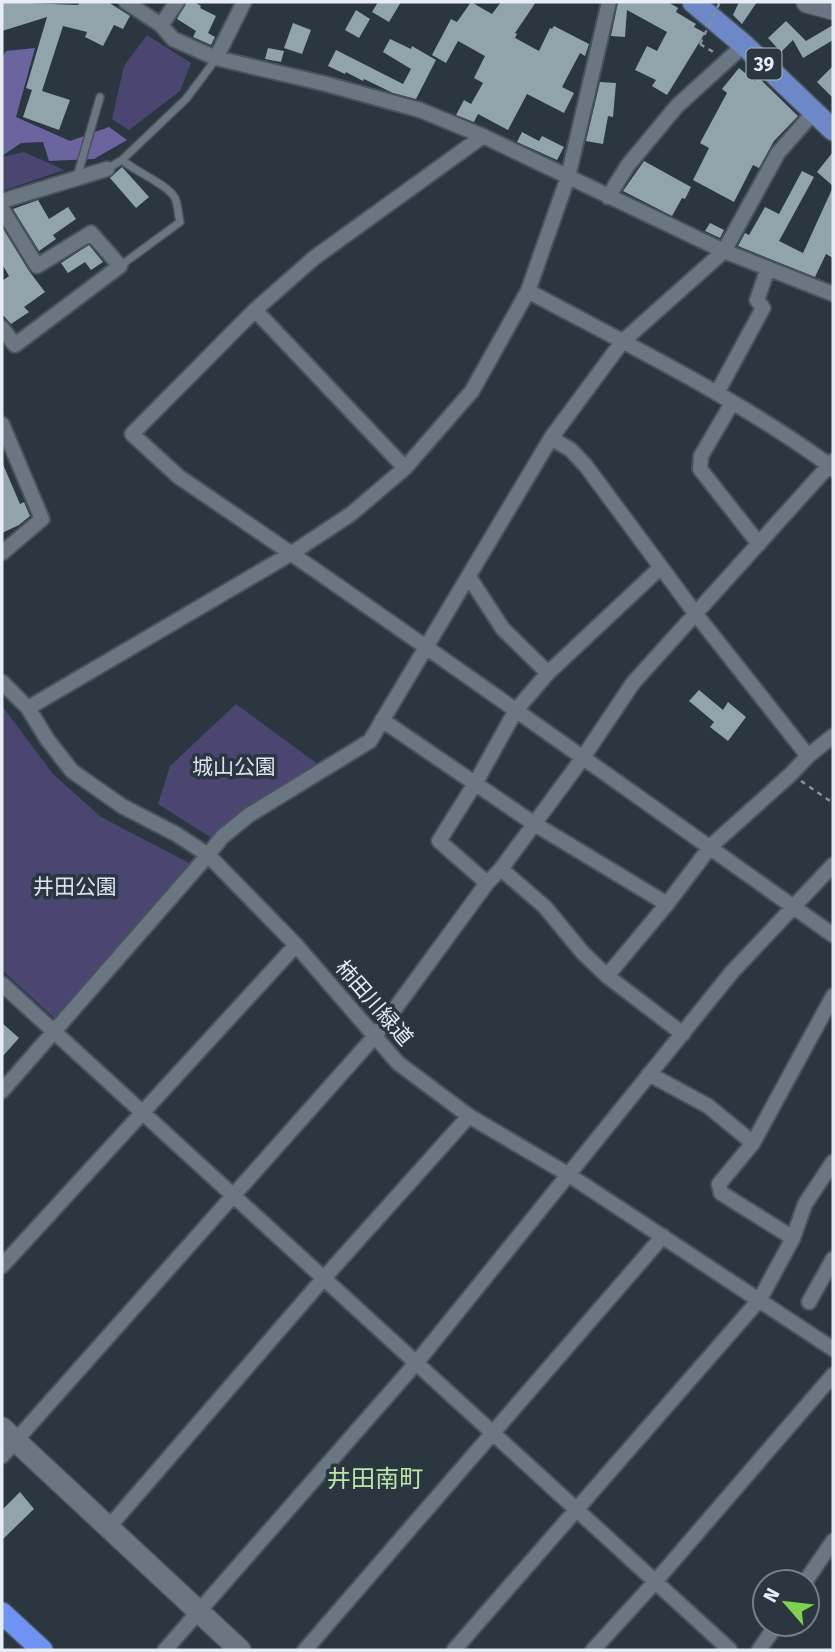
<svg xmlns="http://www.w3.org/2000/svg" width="835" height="1652" font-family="'Fira Sans','Noto Sans JP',sans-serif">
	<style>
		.green { fill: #4b4671 }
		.forest { fill: #6b649e }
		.building { fill: #91a4ab }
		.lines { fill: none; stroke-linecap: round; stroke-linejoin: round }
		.lane-casing { stroke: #49535c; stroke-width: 10 }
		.street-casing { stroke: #49535c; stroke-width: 18 }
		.secondary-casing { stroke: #49535c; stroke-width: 24 }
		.primary-casing { stroke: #49535c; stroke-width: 24 }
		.highway-casing { stroke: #49535c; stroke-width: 24 }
		.path { stroke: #88929a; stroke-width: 2.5; stroke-dasharray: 5 5; stroke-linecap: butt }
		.lane { stroke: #6a7783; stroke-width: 7 }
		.street { stroke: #6a7783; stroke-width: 14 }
		.secondary { stroke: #6a7783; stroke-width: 21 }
		.primary { stroke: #6c88c6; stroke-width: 21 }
		.highway { stroke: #6e93f3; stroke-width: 21 }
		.path-bridge { stroke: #88929a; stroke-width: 2.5; stroke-dasharray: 5 5; stroke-linecap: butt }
		.labels { text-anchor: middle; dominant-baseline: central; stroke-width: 7; stroke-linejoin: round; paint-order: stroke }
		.shield { fill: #2a3640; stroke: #aeb6be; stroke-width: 2 }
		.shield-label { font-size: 19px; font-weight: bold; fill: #e6edf4 }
		.park-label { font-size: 21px; fill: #e1e0f2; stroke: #2a3640 }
		.street-label { font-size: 21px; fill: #e6edf4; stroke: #2a3640 }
		.quarter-label { font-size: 24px; fill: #bbe7a4; stroke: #2a3640 }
	</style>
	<rect width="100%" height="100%" fill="#2a3640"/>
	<path class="green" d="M147,35L191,63L180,91L129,130L112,119L124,66Z
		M24,152L64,170L2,191V157Z
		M236,704L319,765L210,837L158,804L170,766Z
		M2,706L53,774L101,817L195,866L54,1018L2,970Z"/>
	<path class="forest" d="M35,48L16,117L70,141L109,127L127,140L94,159L49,161L43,142L21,143L2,156V58L6,51Z"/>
	<path class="building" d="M2,2L78,5L80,2H108L130,16L123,29L114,25L103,46L85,37L87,32L63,26L42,91L70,100L59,130L23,117L32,90L26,88L47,17L2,31Z
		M186,2H194L201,6L200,8L216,16L208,33L215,37L211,45L193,37L196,31L177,19Z
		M378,2H401L389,22L372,12Z
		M471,2L492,14L501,2H536L515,33L517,34L515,38L539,51L550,28L552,29L554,26L589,44L585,56L580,53L562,87L574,93L564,113L527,94L508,130L478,114L474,122L456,115L464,100L471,104L483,83L474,78L485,56L458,41L446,63L432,55L451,19L457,22Z
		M618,2H668L678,8L676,12L696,24L694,27L705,33L667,95L652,86L656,80L635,70L647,46L657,51L667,32L627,10L625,37L611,36Z
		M739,2H757L742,24L733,15Z
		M356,10L370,19L359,38L345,30Z
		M786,21L806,41L833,25V40L803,58L793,40L781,52L768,38Z
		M293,23L311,30L302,54L284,48Z
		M390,39L411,49L412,46L436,60L416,99L393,93L364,79L363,81L346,72L345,74L328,66L336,50L403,84L411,69L383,52Z
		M268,48L284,51L281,62L265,59Z
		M833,66V98L817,82Z
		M739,68L755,81L758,77L798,116L774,141L759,168L753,165L734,202L693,180L709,148L700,143L727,93L722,89Z
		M600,82L616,83L613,117L608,116L603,144L586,141Z
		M522,132L539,141L542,136L564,147L557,160L517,142Z
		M833,152V186L817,172Z
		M644,161L691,187L685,199L682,198L672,216L623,191Z
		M122,167L149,197L136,208L110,178Z
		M802,171L814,177L779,241L803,253L833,187V258L826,254L815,277L738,246L745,233L749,235L765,207L779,214Z
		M38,200L49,219L68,207L76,219L53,235L56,239L39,251L13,209Z
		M710,223L724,230L720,238L705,231Z
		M2,227L29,271L45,292L24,307L29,312L11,324L2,314V281L9,276L2,264Z
		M89,245L103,262L91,270L85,262L68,273L61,263Z
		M2,462L20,504L24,502L30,516L19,525L2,533Z
		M699,690L723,710L728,702L746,717L728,741L710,727L714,722L689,701Z
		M2,1023L19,1038L2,1057Z
		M20,1492L34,1509L2,1540V1510Z"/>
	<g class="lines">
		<defs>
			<path id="lane" d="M122,160L186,99L216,59
				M107,169L122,160C136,172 167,184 175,198C178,204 178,215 180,222L120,266
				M77,177L100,97"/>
			<path id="street" d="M126,2L161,25L173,39L216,58L326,84L420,110L483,136L724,251L833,294
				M161,25L177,2
				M216,58L244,2
				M483,136L314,258L255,310L132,434L179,477C399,626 616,781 833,935
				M608,197L628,165L677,106L744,45
				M2,201L107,169
				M2,209L37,266L91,233L120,266L15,345L2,328
				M528,291C630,346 735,397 829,465L833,470
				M255,310L405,468
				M717,393L763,308L757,300L768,268
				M732,403L701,456L700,469L759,544
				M2,424L42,519L2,553
				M551,438L571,450L586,466L695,613L808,756L833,736
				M469,577L503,629L548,673
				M2,682L28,708L47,739L72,771L122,806L176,834L208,855L296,945L398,1063L469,1116L569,1175L833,1349
				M28,708L292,553L351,514L405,468L472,391L528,291L568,177L609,2
				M382,720L533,823L667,904
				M501,869L545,907L583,953L607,976L683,1034
				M487,883L439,841L476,782L516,710L548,673L661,567
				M607,976L667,904L711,846L791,774L808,756
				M2,984L730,1650
				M649,1074L708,1106L753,1143
				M2,1091L208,855L222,837L249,815L370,741L551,438L622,342L724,251L778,153L814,112
				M793,1238L721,1193L719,1184L753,1143L833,996
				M2,1266L296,945
				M809,1302L833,1259
				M2,1456L375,1036L487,883L501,869L582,759L633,683L833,461
				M108,1528L324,1278L469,1116
				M805,1582L833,1541
				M165,1650L417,1362L732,972L833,865
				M305,1650L663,1236
				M454,1650L760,1299L793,1238L805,1204L833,1162
				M593,1650L655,1582L833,1375
				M759,1650L777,1624"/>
			<path id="secondary" d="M807,2L833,9
				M2,1428L240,1650"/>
			<path id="primary" d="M693,2L744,45L833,130"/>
			<path id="highway" d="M2,1613L42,1650"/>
		</defs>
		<use href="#lane" class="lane-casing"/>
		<use href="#street" class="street-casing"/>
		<use href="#secondary" class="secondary-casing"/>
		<use href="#primary" class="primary-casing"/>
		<use href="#highway" class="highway-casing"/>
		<path class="path" d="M700,44L715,53
			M801,781L833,803"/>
		<use href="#lane" class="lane"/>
		<use href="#street" class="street"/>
		<use href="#secondary" class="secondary"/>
		<use href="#primary" class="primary"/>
		<use href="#highway" class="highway"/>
		<path class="path-bridge" d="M700,44L720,2"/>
	</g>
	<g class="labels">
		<rect class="shield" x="746.5" y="48.5" width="35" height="31" rx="5"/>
		<g class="shield-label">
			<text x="764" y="64">39</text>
		</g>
		<g class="park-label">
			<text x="234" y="767">城山公園</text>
			<text x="75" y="887">井田公園</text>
		</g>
		<g class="street-label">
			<text transform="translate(374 1003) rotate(49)">柿田川緑道</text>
		</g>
		<g class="quarter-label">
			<text x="375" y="1479">井田南町</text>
		</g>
	</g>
	<rect width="835" height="1652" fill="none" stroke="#e6edf4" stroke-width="7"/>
	<g transform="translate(786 1603) rotate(298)"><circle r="33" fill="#2a3640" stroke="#757f88" stroke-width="2"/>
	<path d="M0-5L12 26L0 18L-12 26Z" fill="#81d050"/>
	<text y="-10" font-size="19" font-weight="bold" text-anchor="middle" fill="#e6edf4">N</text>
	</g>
</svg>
